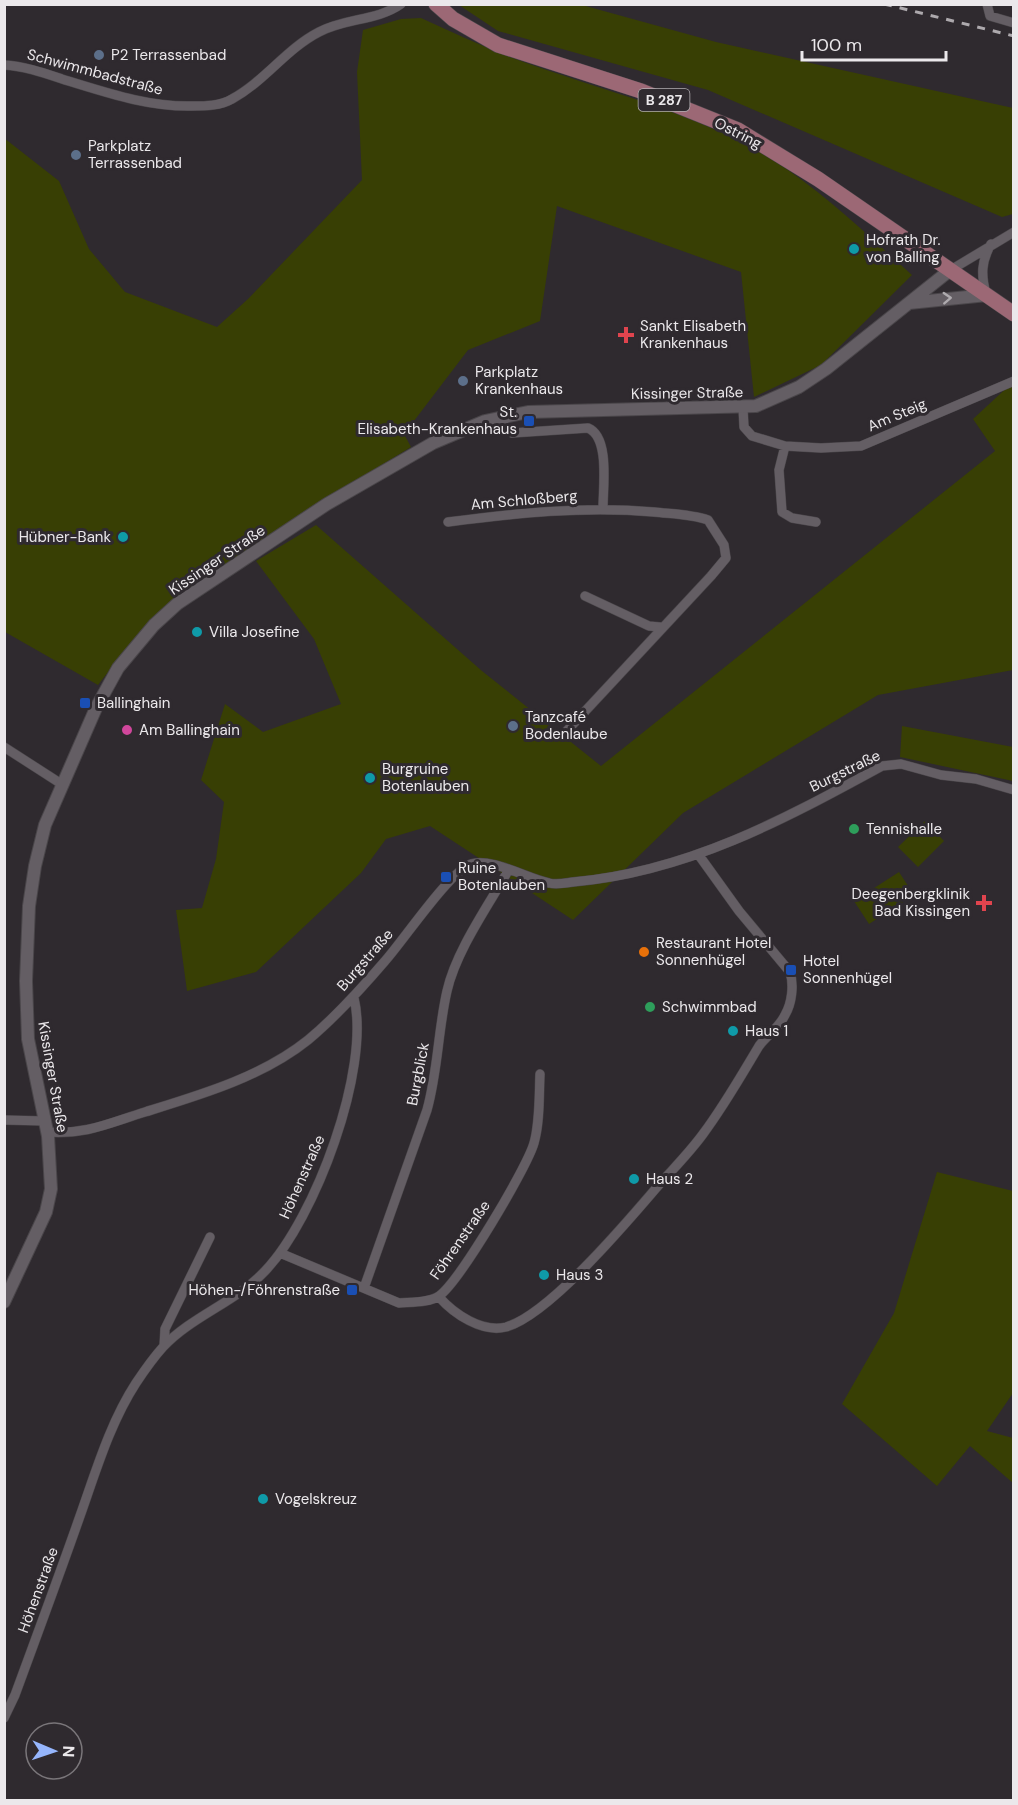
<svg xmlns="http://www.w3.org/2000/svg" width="1018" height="1805" font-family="'DM Sans',sans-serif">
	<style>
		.green { fill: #383f04 }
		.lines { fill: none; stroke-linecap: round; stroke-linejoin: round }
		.minor-casing { stroke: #4a464a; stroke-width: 10 }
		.tertiary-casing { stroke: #4a464a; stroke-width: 14 }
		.primary-casing { stroke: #4a464a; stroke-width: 16 }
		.minor { stroke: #645e64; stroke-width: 9 }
		.tertiary { stroke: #645e64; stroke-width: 12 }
		.primary { stroke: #9c6875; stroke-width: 15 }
		.rail { stroke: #ada9ad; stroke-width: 3; stroke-dasharray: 8 8; stroke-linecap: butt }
		.oneway { stroke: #aeaaae }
		.service-dot { fill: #5c6f8a; stroke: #2f2a2f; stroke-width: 2 }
		.culture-dot { fill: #0f9aa8; stroke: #2f2a2f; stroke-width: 2 }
		.health-dot { fill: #e0444e; stroke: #2f2a2f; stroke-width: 2 }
		.transit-dot { fill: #1a4fb4; stroke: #2f2a2f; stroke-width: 2 }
		.hotel-dot { fill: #d1479c; stroke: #2f2a2f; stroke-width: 2 }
		.leisure-dot { fill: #2e9e5b; stroke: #2f2a2f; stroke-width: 2 }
		.food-dot { fill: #e8710a; stroke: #2f2a2f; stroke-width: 2 }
		.labels { text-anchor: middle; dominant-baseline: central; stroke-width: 6; stroke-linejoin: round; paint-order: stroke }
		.shield { fill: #2f2a2f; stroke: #b3afb3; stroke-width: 1.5 }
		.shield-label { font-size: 14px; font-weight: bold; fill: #ebe8eb }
		.poi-label { font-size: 15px; fill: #ebe8eb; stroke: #2f2a2f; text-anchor: start }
		.street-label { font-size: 15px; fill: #ebe8eb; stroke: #2f2a2f }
	</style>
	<rect width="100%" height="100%" fill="#2f2a2f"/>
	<path class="green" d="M459,5H582L716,42L1013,108V214L1002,217L708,90L498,31Z
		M421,18C458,35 496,53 535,66C615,94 698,114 771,159C823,191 867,235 912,275L821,365L754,397L741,272L557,206L540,321L468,350L404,434L411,447L295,518L173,599L133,640L98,685L5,632L4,138L59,181L89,249L125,292L217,327L248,299L362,180L357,72L363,30L401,19Z
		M1013,382V670L878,695L683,813L573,920L430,826L386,839L361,873L256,972L187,991L176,910L202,908L216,859L224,802L201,780L225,704L263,732L341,704L314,639L256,561L316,525L482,671L601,766L995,451L973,419Z
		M902,726L1013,747V781L900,757Z
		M925,821L944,841L918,867L898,847Z
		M899,872L914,895L869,924L854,901Z
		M937,1172L1013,1191V1393L987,1431L1013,1438V1483L970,1446L937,1486L842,1404L894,1313Z"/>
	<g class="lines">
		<defs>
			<path id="minor" d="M987,4L990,16L1014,23
				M4,65C24,66 44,73 62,79C105,92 147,107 192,106C205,106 220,106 232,99C265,81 286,49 319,32C345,18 377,21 401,4
				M949,271L1014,232
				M986,294C981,275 981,262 991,244
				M743,408L744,427L752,436L785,446L821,448L861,446L1014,381
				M500,416L507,431L512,433L588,428C610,437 603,487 603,508
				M785,446L779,470L782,512L792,518L816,522
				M448,522C517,513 584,506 654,512C672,514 691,514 708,520L724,545L726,558L711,576L562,736
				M585,596L649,626L660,627
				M4,747L63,785
				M4,1120L45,1121
				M47,1132C86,1135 109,1123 145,1112C200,1095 262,1077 308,1040C337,1016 361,989 385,961C403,941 450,871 471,864C490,857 529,879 549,883C557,885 565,883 573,882C687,872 783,820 882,766L901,764L941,775L976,779L1014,790
				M280,1253L399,1303C411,1302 429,1303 439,1296C459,1282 527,1168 534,1143C540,1122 539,1096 540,1074
				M364,1288L427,1110C438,1071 438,1030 447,991C456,951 488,906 508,871
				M439,1297C454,1314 482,1333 506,1327C549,1315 628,1221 658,1186C673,1169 690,1152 703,1134C724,1106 741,1076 759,1046C767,1035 779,1028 785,1015C792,1003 794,985 790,972L739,911L698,854
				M164,1346L165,1329L210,1237
				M4,1718L15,1695C37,1635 59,1576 80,1516C96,1471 110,1423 136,1383C144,1371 154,1357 163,1347C192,1316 236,1302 265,1271C315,1219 371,1069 354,998"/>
			<path id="tertiary" d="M909,303L987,295
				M4,1302L46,1212L51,1189L48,1136L28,1039L26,981L29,906L35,866L45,825L96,708L118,668L154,625L177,604L327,504L433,443L485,421L528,412L756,406L799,387L826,369L949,271"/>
			<path id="primary" d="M436,4L453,19L498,45L641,91L738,130L818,179L1014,314"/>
		</defs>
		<use href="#minor" class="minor-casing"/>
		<use href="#tertiary" class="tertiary-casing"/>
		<use href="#primary" class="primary-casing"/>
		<use href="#minor" class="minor"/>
		<use href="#tertiary" class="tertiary"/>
		<use href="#primary" class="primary"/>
		<path class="rail" d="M884,4L1014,36"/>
	</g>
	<defs><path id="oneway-chevron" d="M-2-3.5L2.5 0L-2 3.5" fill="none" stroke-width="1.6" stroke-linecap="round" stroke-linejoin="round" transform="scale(1.5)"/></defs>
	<use class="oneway" href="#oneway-chevron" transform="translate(947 298) rotate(-3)"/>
	<g class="service-dot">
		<circle cx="99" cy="55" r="6"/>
		<circle cx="76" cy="155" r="6"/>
		<circle cx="463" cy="381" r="6"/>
		<circle cx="513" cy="726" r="6"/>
	</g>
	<g class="culture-dot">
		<circle cx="854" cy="249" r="6"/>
		<circle cx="123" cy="537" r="6"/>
		<circle cx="197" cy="632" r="6"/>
		<circle cx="370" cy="778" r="6"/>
		<circle cx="733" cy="1031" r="6"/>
		<circle cx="634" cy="1179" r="6"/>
		<circle cx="544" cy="1275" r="6"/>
		<circle cx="263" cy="1499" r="6"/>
	</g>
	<g class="health-dot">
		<path d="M623 326h6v6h6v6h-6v6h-6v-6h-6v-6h6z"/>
		<path d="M981 894h6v6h6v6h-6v6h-6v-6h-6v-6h6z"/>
	</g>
	<g class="transit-dot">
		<rect x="523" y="415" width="12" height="12" rx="3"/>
		<rect x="79" y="697" width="12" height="12" rx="3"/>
		<rect x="440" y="871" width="12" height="12" rx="3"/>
		<rect x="785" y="964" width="12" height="12" rx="3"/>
		<rect x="346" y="1284" width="12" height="12" rx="3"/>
	</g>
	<circle class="hotel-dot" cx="127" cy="730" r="6"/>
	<g class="leisure-dot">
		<circle cx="854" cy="829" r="6"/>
		<circle cx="650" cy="1007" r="6"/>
	</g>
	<circle class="food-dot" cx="644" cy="952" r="6"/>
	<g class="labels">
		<rect class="shield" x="638.5" y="89" width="51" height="22" rx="4.5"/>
		<g class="shield-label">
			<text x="664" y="100">B 287</text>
		</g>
		<g class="poi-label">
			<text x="111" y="55">P2 Terrassenbad</text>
			<text x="88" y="146">Parkplatz<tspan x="88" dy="17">Terrassenbad</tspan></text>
			<text x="866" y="240">Hofrath Dr.<tspan x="866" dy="17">von Balling</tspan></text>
			<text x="640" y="326">Sankt Elisabeth<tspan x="640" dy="17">Krankenhaus</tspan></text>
			<text x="475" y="372">Parkplatz<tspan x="475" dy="17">Krankenhaus</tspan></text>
			<text x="517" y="412" text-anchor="end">St.<tspan x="517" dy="17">Elisabeth-Krankenhaus</tspan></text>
			<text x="111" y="537" text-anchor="end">Hübner-Bank</text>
			<text x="209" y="632">Villa Josefine</text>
			<text x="97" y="703">Ballinghain</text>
			<text x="525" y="717">Tanzcafé<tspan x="525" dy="17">Bodenlaube</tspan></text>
			<text x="139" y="730">Am Ballinghain</text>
			<text x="382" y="769">Burgruine<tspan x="382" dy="17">Botenlauben</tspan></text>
			<text x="866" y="829">Tennishalle</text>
			<text x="458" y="868">Ruine<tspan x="458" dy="17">Botenlauben</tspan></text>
			<text x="970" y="894" text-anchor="end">Deegenbergklinik<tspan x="970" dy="17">Bad Kissingen</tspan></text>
			<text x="656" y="943">Restaurant Hotel<tspan x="656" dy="17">Sonnenhügel</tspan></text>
			<text x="803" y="961">Hotel<tspan x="803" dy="17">Sonnenhügel</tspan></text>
			<text x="662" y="1007">Schwimmbad</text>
			<text x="745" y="1031">Haus 1</text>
			<text x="646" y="1179">Haus 2</text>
			<text x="556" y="1275">Haus 3</text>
			<text x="340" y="1290" text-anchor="end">Höhen-/Föhrenstraße</text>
			<text x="275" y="1499">Vogelskreuz</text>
		</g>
		<g class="street-label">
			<text transform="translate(95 72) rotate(15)">Schwimmbadstraße</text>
			<text transform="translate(738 133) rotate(27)">Ostring</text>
			<text transform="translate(687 393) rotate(-1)">Kissinger Straße</text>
			<text transform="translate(897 415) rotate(-23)">Am Steig</text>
			<text transform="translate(524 500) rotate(-5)">Am Schloßberg</text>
			<text transform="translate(217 560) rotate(-34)">Kissinger Straße</text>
			<text transform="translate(845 771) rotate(-26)">Burgstraße</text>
			<text transform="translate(365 960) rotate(-49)">Burgstraße</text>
			<text transform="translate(418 1074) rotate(-79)">Burgblick</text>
			<text transform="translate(53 1077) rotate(80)">Kissinger Straße</text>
			<text transform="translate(302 1177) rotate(-66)">Höhenstraße</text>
			<text transform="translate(460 1240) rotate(-55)">Föhrenstraße</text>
			<text transform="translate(38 1590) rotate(-70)">Höhenstraße</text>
		</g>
	</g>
	<rect width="1018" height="1805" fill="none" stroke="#ebe8eb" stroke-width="12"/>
	<g transform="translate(54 1751) rotate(92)"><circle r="28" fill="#2f2a2f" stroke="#7a767a" stroke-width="1.5"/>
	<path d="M0-4.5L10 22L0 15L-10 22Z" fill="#96b6fd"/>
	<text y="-9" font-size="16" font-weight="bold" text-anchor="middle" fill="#ebe8eb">N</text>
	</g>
	<path d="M802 51v9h144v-9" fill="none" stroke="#ebe8eb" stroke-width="3"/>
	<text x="811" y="51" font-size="18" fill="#ebe8eb" stroke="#2f2a2f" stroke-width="4.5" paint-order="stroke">100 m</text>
</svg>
